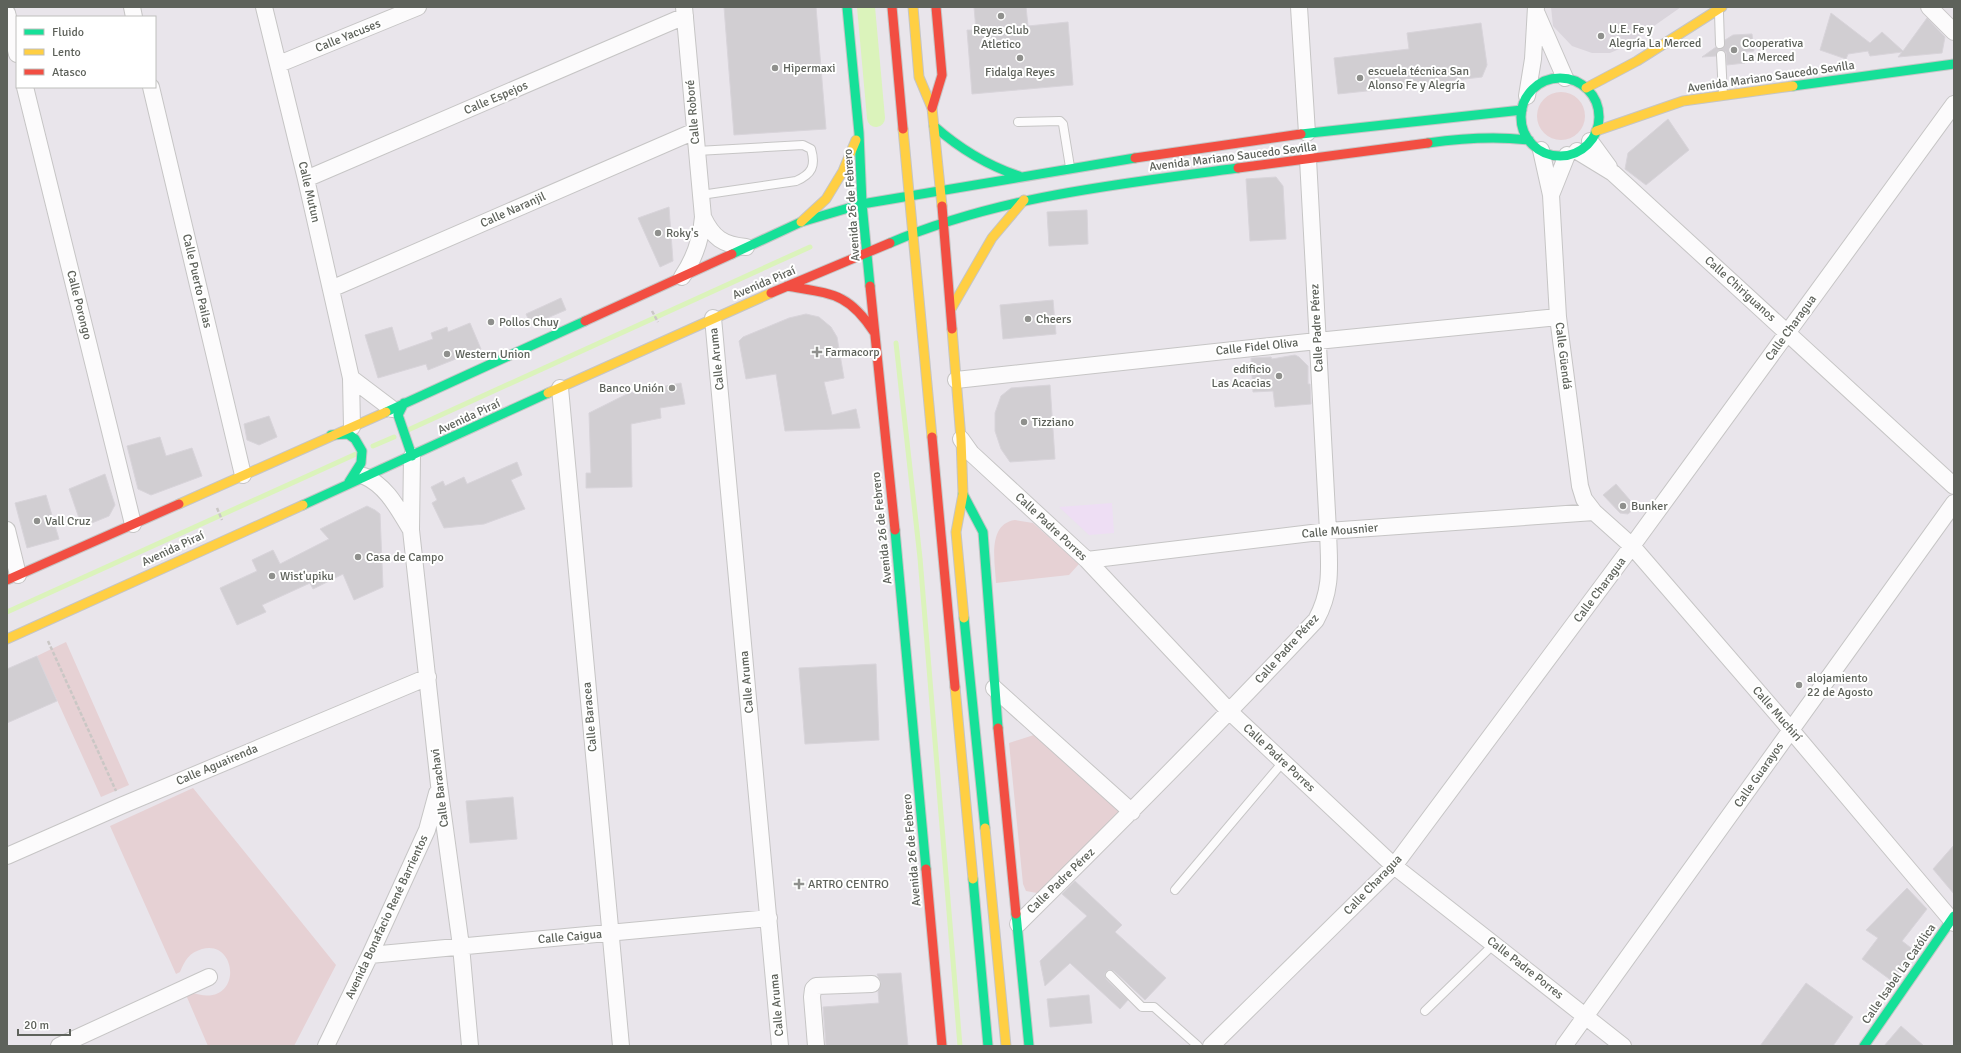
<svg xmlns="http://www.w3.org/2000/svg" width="1961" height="1053" font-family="Signika,sans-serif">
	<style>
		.commercial { fill: #eedef4 }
		.education { fill: #dad5dc }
		.green { fill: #e6d1d4 }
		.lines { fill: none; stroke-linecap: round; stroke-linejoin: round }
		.stream { stroke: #dbf3bb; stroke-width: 5 }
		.canal { stroke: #dbf3bb; stroke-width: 18 }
		.building { fill: #d1ced2; stroke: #d8d4da }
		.lane-casing { stroke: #c6c5c5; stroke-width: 10 }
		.street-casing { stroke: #c6c5c5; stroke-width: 18 }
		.fast-casing { stroke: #c5c5c5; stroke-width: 11 }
		.slow-casing { stroke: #c5c5c5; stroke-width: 11 }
		.jam-casing { stroke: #c5c5c5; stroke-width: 11 }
		.path { stroke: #cac7c5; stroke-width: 2.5; stroke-dasharray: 4 2; stroke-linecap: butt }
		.lane { stroke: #fcfbfc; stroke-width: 8 }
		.street { stroke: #fcfbfc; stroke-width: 16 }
		.fast { stroke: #16e098; stroke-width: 9 }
		.slow { stroke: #ffcf43; stroke-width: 9 }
		.jam { stroke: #f24e42; stroke-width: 9 }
		.poi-dot { fill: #8f908d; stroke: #fff; stroke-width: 1.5 }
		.labels { text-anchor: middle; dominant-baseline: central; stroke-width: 4; stroke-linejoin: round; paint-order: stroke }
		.poi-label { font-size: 12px; fill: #5e625b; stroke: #fff; text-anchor: start }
		.street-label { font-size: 12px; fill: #5e625b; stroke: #fff }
	</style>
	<rect width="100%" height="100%" fill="#e9e5eb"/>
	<path class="commercial" d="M1112,503L1114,533L1089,535L1059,507Z"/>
	<path class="education" d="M1551,7H1681L1624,47L1610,53H1592L1572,46L1553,26Z"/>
	<path class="green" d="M1537 116a24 24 0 1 1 48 0a24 24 0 1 1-48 0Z
		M1015,520L1033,523L1079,564L1069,575L996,583C995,562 987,524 1015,520Z
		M66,642L129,785L101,797L37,656Z
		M1037,734L1122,811L1044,889L1037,893L1026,891L1023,884L1009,743Z
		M193,788L336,965L294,1046H208L186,995L190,992C244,1012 239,938 202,949C189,953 185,960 180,972L176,974L110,826Z"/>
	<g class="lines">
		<path class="stream" d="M896,343L920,558L960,1046
			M408,430L810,247
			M373,446L394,437
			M7,612L356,454"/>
		<path class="canal" d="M866,7L876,118"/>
	</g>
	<path class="building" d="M724,7H816L826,129L734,135Z
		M974,7H1026L1028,26L1068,22L1073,85L972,94L967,30H976Z
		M1831,13L1870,43L1882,32L1903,51L1927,18L1945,37L1942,53L1898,57L1902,52L1870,56L1868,51L1848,54L1846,59L1820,50Z
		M1481,23L1487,65L1482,77L1439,82L1440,85L1414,88V86L1338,94L1334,58L1409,49L1407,33Z
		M1752,34L1754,51L1744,52L1745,63L1727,65L1726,52L1721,50L1718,51L1716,56L1702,57L1716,47L1720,49L1723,48L1725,40L1733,35Z
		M1668,119L1689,150L1646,185L1625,169L1628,153Z
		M1276,177L1283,186L1286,239L1250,241L1246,179Z
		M669,207L673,261L660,267L638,218Z
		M1087,210L1088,244L1049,246L1047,212Z
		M561,298L566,310L531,325L526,314Z
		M1053,300L1056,334L1003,339L1000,305Z
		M806,314L819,317L831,327L837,337L844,378L824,382L832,415L856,409L860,428L785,431L776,374L746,379L739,341L743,337L789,318Z
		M470,323L481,349L428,370L426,364L378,378L365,335L392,327L399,351L433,339L431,333L447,327L448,332Z
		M1295,355L1299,357L1308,366V384H1310L1311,404L1275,407L1273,391L1253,392L1251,358L1271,357L1272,359Z
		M681,383L685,404L660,408L661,418L631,424L632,487L586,488V473H591L589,413L629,393Z
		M1050,385L1055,459L1010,462L1001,449L995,431V413L1001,396L1011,388Z
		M269,416L277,437L259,445L247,440L244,424Z
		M160,437L166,456L192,448L202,476L151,495L138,489L127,446Z
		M517,462L522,475L511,480L525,509L484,524L444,528L432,503L437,500L431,487L443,481L445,486L464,477L467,484Z
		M105,474L115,505L109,516L82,527L69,489Z
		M1616,484L1636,507L1628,514L1620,513L1603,495Z
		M46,495L59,539L27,548L15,503Z
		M367,506L375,510L380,514L383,587L354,600L343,574L313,589L310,583L262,605L266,612L237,625L220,588L257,571L252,560L273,550L280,564L329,539L320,529Z
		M37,656L57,701L7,723V669Z
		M876,664L879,740L805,744L799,668Z
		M513,797L517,839L470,843L466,801Z
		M1954,845V894L1933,869Z
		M1075,881L1122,925L1115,932L1166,978L1145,1000L1114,971L1108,970L1105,973L1106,979L1128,1000L1120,1009L1070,963L1045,986L1040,961L1087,916L1062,894Z
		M1907,888L1927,909L1902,941L1915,951L1892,981L1862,959L1878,938L1866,930Z
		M901,973L908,1046H826L823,1007L879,1003L878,991L881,983L877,974Z
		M1806,983L1853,1017L1833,1046H1760Z
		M1089,995L1092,1023L1050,1027L1047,999Z
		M1901,1026L1924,1046H1884Z"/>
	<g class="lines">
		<defs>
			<path id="lane" d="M1719,13L1720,44
				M1721,55L1723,95
				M1018,122L1060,121L1063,124L1070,167
				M697,151L803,145L811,149C816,166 812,174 796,181L701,195
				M1175,890L1283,762
				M1110,975L1142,1007H1154L1198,1046
				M1425,1011L1494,944"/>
			<path id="street" d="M132,7L134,17
				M264,7L306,179L351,378L352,427
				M1299,7L1307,133
				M1929,7L1954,32
				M7,13L17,54
				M1537,14L1565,78
				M279,64L418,7
				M25,87L133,524
				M151,87L243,475
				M1527,96L1533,59L1536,7
				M1590,141L1609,167
				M1541,150L1551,195L1558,317L1580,486L1584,499L1594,512L1632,546L1791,730L1954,923
				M1577,151L1613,173L1954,486
				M306,179L685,16
				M1551,195L1567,155
				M703,217C713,238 723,245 746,247
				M682,277C695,258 701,240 703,217L684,7
				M331,289L695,131
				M713,318L780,1046
				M351,378L392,409
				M956,380L1317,341L1558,317
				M560,388L621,1046
				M961,439L971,453L1087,560L1230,712L1394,866L1623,1046
				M412,456L411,530L439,785L461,946L470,1046
				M364,476C387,486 398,509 411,530
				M7,530L18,575
				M1087,560L1328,531L1594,512
				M994,688L1132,812
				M7,856L123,805L428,677
				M1018,924C1119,824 1219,724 1316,620C1333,589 1329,564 1328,531L1308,159
				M370,955L769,918
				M59,1046L209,977
				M326,1046L370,955L427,830L437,793
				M816,1046L812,997L813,989L816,986L872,984
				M1211,1046L1394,866L1632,546L1954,104
				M1564,1046L1954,503"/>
			<path id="fast" d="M847,7L859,133L862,204L870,286
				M1521 117a39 39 0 1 1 78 0a39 39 0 1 1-78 0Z
				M1793,86L1954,64
				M934,126C960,149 986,165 1019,176
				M1301,134L1522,110
				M1428,143C1463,138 1495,136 1529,140
				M890,243C1000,196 1120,184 1238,168
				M732,254L801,222L862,204L1135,158
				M404,403L398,415L412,456
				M386,412L585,321
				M331,435L348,434L355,439L362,451L361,463L349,482
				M963,494L983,532L998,728
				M303,505L548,393
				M895,530L926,869
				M964,618L985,828
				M973,879L988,1046
				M1016,914L1029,1046
				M1864,1046L1954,916"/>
			<path id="slow" d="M913,7L919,77L932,108L942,206
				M1586,88L1637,61L1722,7
				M903,129L932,437
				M1596,131L1683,101L1793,86
				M801,222L826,199L843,171L856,140
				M951,309L992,238L1024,200
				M952,329L961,439L963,494L956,532L964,618
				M548,393L771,293
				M179,504L386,412
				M7,639L303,505
				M955,687L973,879
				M985,828L1006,1046"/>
			<path id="jam" d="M892,7L903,129
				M932,108L942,75L936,7
				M1135,158L1301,134
				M1238,168L1428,143
				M942,206L952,329
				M787,286C831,294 848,292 874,332
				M870,286L895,530
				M771,293L890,243
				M585,321L732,254
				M932,437L955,687
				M7,580L179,504
				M998,728L1016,914
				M926,869L942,1046"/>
		</defs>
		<use href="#lane" class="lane-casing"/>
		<use href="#street" class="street-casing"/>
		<use href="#fast" class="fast-casing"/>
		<use href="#slow" class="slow-casing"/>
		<use href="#jam" class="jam-casing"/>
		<path class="path" d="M652,311L658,322
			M217,508L222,520
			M48,641L116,791"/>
		<use href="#lane" class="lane"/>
		<use href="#street" class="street"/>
		<use href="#fast" class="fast"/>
		<use href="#slow" class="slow"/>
		<use href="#jam" class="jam"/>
	</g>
	<g class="poi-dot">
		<circle cx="1001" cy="16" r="4"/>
		<circle cx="1601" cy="36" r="4"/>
		<circle cx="1734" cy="50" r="4"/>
		<circle cx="1020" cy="58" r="4"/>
		<circle cx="775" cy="68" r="4"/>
		<circle cx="1360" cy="78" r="4"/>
		<circle cx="658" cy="233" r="4"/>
		<circle cx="1028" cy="319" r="4"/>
		<circle cx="491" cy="322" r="4"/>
		<path d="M815 346h4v4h4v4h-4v4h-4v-4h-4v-4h4z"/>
		<circle cx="447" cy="354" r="4"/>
		<circle cx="1279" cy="376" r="4"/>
		<circle cx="672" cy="388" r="4"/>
		<circle cx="1024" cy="422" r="4"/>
		<circle cx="1623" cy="506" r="4"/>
		<circle cx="37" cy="521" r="4"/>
		<circle cx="358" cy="557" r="4"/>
		<circle cx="272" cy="576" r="4"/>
		<circle cx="1799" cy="685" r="4"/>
		<path d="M797 878h4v4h4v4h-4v4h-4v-4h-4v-4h4z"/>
	</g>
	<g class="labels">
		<g class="poi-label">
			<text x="1609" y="29">U.E. Fe y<tspan x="1609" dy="14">Alegría La Merced</tspan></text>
			<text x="1001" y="30" text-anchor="middle">Reyes Club<tspan x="1001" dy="14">Atletico</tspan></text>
			<text x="1742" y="43">Cooperativa<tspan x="1742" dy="14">La Merced</tspan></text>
			<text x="783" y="68">Hipermaxi</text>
			<text x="1368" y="71">escuela técnica San<tspan x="1368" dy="14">Alonso Fe y Alegría</tspan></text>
			<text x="1020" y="72" text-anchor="middle">Fidalga Reyes</text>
			<text x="666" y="233">Roky's</text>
			<text x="1036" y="319">Cheers</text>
			<text x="499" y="322">Pollos Chuy</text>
			<text x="825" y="352">Farmacorp</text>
			<text x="455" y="354">Western Union</text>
			<text x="1271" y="369" text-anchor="end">edificio<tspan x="1271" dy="14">Las Acacias</tspan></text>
			<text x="664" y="388" text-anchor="end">Banco Unión</text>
			<text x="1032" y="422">Tizziano</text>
			<text x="1631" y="506">Bunker</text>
			<text x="45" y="521">Vall Cruz</text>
			<text x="366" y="557">Casa de Campo</text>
			<text x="280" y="576">Wist'upiku</text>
			<text x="1807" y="678">alojamiento<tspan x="1807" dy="14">22 de Agosto</tspan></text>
			<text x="808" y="884">ARTRO CENTRO</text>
		</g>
		<g class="street-label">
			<text transform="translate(348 36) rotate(-22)">Calle Yacuses</text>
			<text transform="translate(1771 77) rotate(-8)">Avenida Mariano Saucedo Sevilla</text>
			<text transform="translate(496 98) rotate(-23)">Calle Espejos</text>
			<text transform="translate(693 112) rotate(-95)">Calle Roboré</text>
			<text transform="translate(1233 157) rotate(-7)">Avenida Mariano Saucedo Sevilla</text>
			<text transform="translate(309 192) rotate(77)">Calle Mutun</text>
			<text transform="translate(852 205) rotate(-94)">Avenida 26 de Febrero</text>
			<text transform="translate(513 210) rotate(-24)">Calle Naranjil</text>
			<text transform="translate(197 281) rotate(77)">Calle Puerto Pailas</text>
			<text transform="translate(764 283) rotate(-23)">Avenida Piraí</text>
			<text transform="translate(1740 289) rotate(42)">Calle Chiriguanos</text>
			<text transform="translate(79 305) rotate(76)">Calle Porongo</text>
			<text transform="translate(1317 328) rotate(-93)">Calle Padre Pérez</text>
			<text transform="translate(1791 328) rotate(-54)">Calle Charagua</text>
			<text transform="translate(1257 347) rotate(-6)">Calle Fidel Oliva</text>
			<text transform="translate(1563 356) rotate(83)">Calle Güendá</text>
			<text transform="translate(717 359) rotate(-96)">Calle Aruma</text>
			<text transform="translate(469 417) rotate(-25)">Avenida Piraí</text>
			<text transform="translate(1051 527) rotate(43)">Calle Padre Porres</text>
			<text transform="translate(882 528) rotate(-96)">Avenida 26 de Febrero</text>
			<text transform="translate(1340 531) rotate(-5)">Calle Mousnier</text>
			<text transform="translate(173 549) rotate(-25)">Avenida Piraí</text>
			<text transform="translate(1600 590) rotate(-53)">Calle Charagua</text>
			<text transform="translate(1287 649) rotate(-48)">Calle Padre Pérez</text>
			<text transform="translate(747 682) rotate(-95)">Calle Aruma</text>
			<text transform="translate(1777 714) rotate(49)">Calle Muchirí</text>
			<text transform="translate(590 717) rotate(-95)">Calle Baracea</text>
			<text transform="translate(1279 758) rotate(43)">Calle Padre Porres</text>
			<text transform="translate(217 765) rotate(-23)">Calle Aguairenda</text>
			<text transform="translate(1759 775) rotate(-55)">Calle Guarayos</text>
			<text transform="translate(440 788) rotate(-97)">Calle Barachavi</text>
			<text transform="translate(912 850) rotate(-95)">Avenida 26 de Febrero</text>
			<text transform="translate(1061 881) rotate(-44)">Calle Padre Pérez</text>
			<text transform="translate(1373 885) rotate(-46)">Calle Charagua</text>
			<text transform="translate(387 917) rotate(-65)">Avenida Bonafacio René Barrientos</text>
			<text transform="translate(570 937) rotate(-5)">Calle Caigua</text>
			<text transform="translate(1525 968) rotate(38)">Calle Padre Porres</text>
			<text transform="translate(1899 974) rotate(-55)">Calle Isabel La Católica</text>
			<text transform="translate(777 1005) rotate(-95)">Calle Aruma</text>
		</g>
	</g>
	<rect width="1961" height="1053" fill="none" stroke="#5e625b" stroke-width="16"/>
	<rect x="16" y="16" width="140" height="72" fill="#ffffff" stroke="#bfc0bd"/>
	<rect x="24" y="29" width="20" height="6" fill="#16e098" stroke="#bfc0bd"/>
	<text x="52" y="36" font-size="12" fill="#5e625b">Fluido</text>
	<rect x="24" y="49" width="20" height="6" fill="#ffcf43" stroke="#bfc0bd"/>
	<text x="52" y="56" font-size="12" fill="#5e625b">Lento</text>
	<rect x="24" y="69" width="20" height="6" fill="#f24e42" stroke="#bfc0bd"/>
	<text x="52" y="76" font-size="12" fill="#5e625b">Atasco</text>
	<path d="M18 1029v6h52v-6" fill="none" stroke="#5e625b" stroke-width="2"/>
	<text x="24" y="1029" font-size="12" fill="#5e625b" stroke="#ffffff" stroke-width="3" paint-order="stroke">20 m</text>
</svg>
